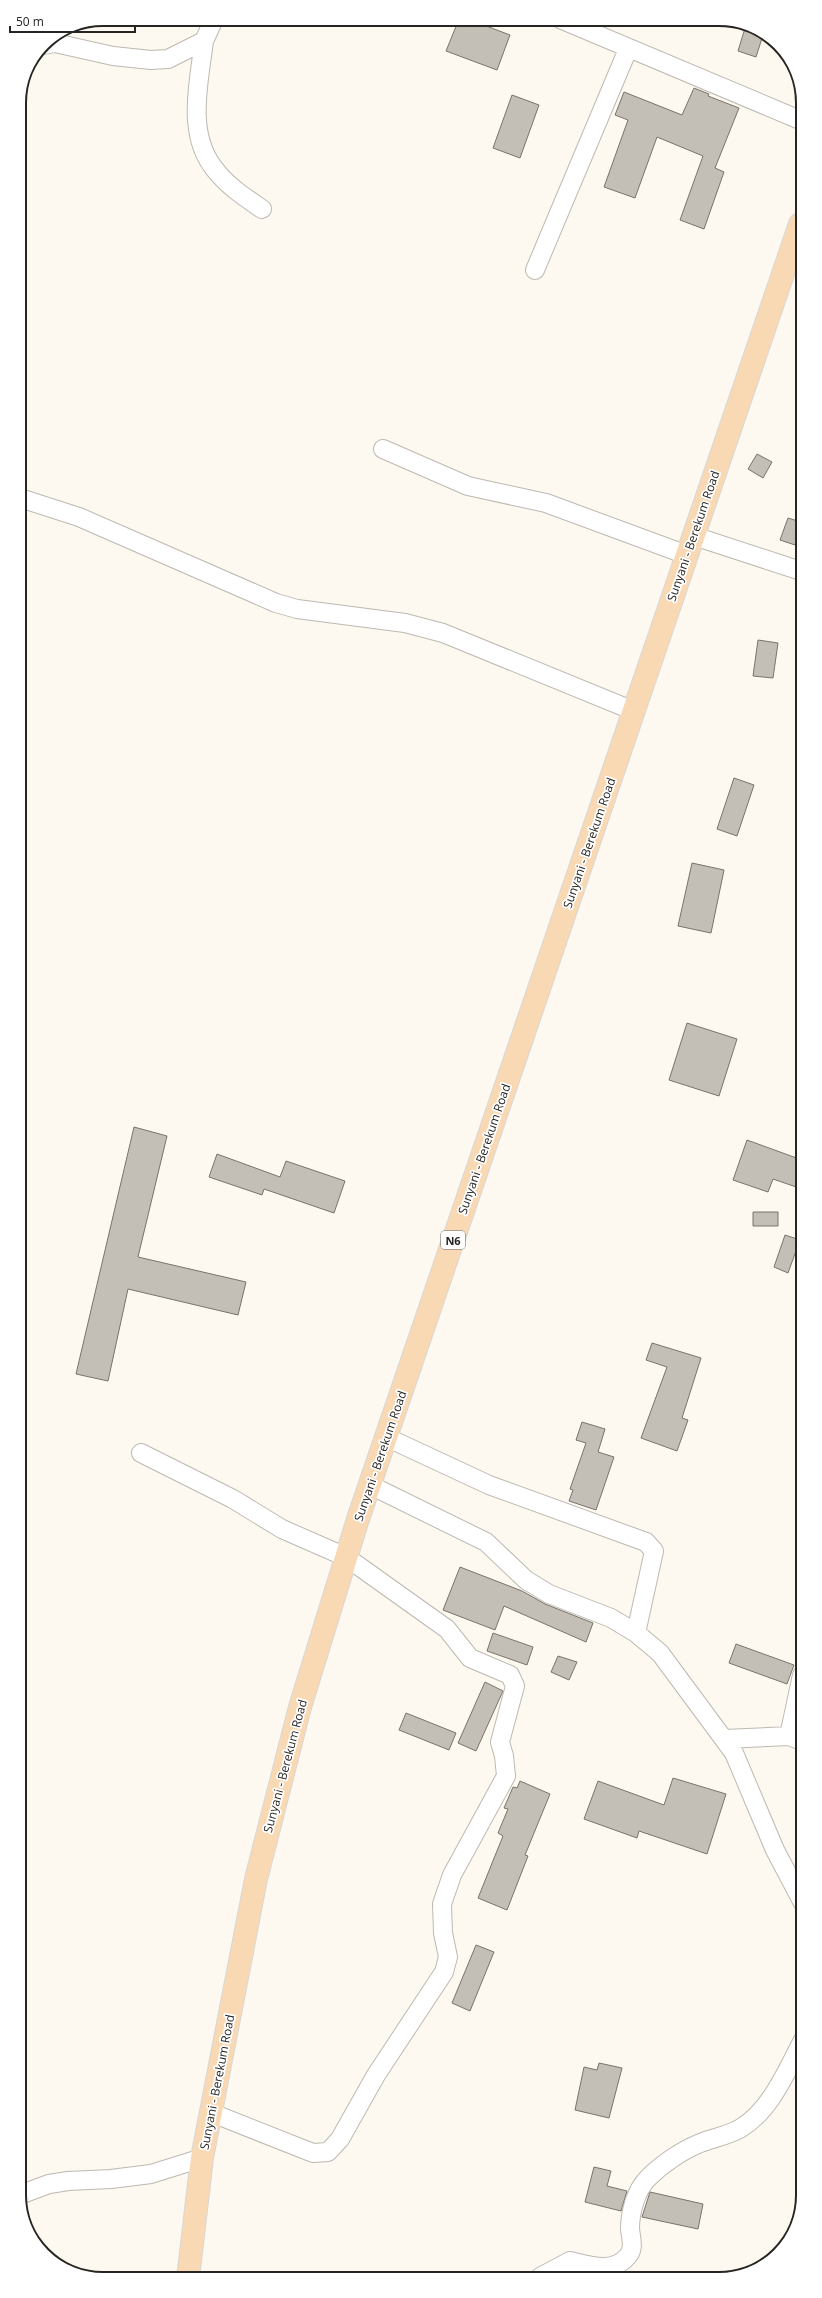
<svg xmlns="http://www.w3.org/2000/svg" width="822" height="2298" font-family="'Open Sans',sans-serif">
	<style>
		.building { fill: #c3bfb7; stroke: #78746d }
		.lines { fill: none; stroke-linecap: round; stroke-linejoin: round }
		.street-casing { stroke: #bdb9b2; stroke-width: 20 }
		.primary-casing { stroke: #d8d8d7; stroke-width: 24 }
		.street { stroke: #fff; stroke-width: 18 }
		.primary { stroke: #f9d8b4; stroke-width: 22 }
		.labels { text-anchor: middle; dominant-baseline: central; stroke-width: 3.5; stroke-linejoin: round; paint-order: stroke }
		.shield { fill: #fff; stroke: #676664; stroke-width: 1 }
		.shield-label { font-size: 11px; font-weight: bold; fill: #262522 }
		.street-label { font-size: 12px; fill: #262522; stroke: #fff }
		.rim { fill: none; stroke: #262522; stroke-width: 2 }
	</style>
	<rect width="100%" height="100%" fill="#fdf9f0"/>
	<path class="building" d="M459,19H468L510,35L497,70L446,51Z
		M745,28L763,35L756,57L738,51Z
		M694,88L709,94L708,96L739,108L715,168L724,172L704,229L680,220L703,156L657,137L635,198L604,187L628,120L615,115L624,92L682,115Z
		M512,95L539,105L520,158L493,148Z
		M757,454L772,462L763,478L748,469Z
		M788,518L801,522V547L780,540Z
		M758,640L778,643L773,678L753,676Z
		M734,778L754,785L737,836L717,829Z
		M692,863L724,870L711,933L678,926Z
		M687,1023L737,1039L719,1096L669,1080Z
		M134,1127L167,1136L138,1257L246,1282L238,1315L128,1289L108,1381L76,1374Z
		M747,1140L802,1160V1189L773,1179L768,1192L733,1180Z
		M217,1154L280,1177L286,1161L345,1181L334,1213L264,1189L262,1195L209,1177Z
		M753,1212H778V1226H753Z
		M785,1235L800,1240L788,1273L774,1267Z
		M652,1343L701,1358L682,1418L688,1420L677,1451L641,1438L667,1367L646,1360Z
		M582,1422L605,1429L598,1452L614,1457L596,1510L569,1501L573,1490L570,1489L586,1443L576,1440Z
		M460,1567L522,1591L545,1604L593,1623L586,1642L504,1606L495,1630L443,1610Z
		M493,1633L533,1647L527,1665L487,1651Z
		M736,1644L794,1665L787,1684L729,1663Z
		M558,1656L577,1662L569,1680L551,1672Z
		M485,1682L503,1691L476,1751L458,1743Z
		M406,1713L456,1733L449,1750L399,1730Z
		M673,1778L726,1794L707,1854L639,1831L637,1838L584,1819L598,1781L664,1805Z
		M520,1781L550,1794L525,1855L528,1856L507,1910L478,1898L503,1836L498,1833L508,1809L504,1808L513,1787L517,1788Z
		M476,1945L494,1952L470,2011L452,2003Z
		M599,2063L622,2068L609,2118L575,2110L584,2067L597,2070Z
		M594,2167L611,2171L607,2186L627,2191L621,2211L585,2202Z
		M650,2192L703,2204L698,2229L642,2217Z"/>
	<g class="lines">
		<defs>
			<path id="street" d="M560,19L800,120
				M204,41C199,83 185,136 217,172C229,187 246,198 262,209
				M43,45L55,43L113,56L151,60L168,59L204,41L214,19
				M535,270L628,49
				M383,449L468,486L546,503L687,555
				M20,498L79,517L276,603L297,609L405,623L443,633L634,711
				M694,536L801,571
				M386,1437L489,1485L646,1542L654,1551L636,1633
				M141,1453L233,1499L282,1529L346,1557L447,1629L470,1658L510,1675L515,1686L500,1742L504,1756L506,1776L452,1875L442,1904L443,1933L448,1957L444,1972L376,2075L340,2139L328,2152L313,2153L212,2113
				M370,1485L486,1542L526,1580L549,1594L611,1618L636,1633L660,1653L734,1753L775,1850L803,1903
				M789,1736L802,1675
				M724,1739L789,1736L802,1741
				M22,2194L49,2184L68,2181L111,2179L151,2174L202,2158
				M540,2277L570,2261C588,2265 612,2274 627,2257C635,2249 631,2239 630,2229C630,2212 636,2190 648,2178C661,2165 681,2151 698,2144C711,2138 728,2136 741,2128C771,2110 787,2070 803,2040"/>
			<path id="primary" d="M188,2278L202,2158L256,1879L300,1707L358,1519L800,224"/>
		</defs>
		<use href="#street" class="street-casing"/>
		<use href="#primary" class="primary-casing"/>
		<use href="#street" class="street"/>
		<use href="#primary" class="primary"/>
	</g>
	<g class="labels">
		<rect class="shield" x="441" y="1231" width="24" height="18" rx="3"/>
		<g class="shield-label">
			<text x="453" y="1240">N6</text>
		</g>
		<g class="street-label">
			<text transform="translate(693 536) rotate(-71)">Sunyani - Berekum Road</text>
			<text transform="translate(589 843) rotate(-71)">Sunyani - Berekum Road</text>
			<text transform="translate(484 1149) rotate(-71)">Sunyani - Berekum Road</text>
			<text transform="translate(380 1456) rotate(-71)">Sunyani - Berekum Road</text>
			<text transform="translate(285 1766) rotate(-75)">Sunyani - Berekum Road</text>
			<text transform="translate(217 2082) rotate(-79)">Sunyani - Berekum Road</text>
		</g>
	</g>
	<path d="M0 0H822V2298H0ZM103 26H719A77 77 0 0 1 796 103V2195A77 77 0 0 1 719 2272H103A77 77 0 0 1 26 2195V103A77 77 0 0 1 103 26Z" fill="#fff" fill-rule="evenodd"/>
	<path class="rim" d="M103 26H719A77 77 0 0 1 796 103V2195A77 77 0 0 1 719 2272H103A77 77 0 0 1 26 2195V103A77 77 0 0 1 103 26Z"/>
	<path d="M10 26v6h125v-6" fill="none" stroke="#262522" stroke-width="2"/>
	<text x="16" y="26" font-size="12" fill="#262522" stroke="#ffffff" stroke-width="3" paint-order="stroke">50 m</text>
</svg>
